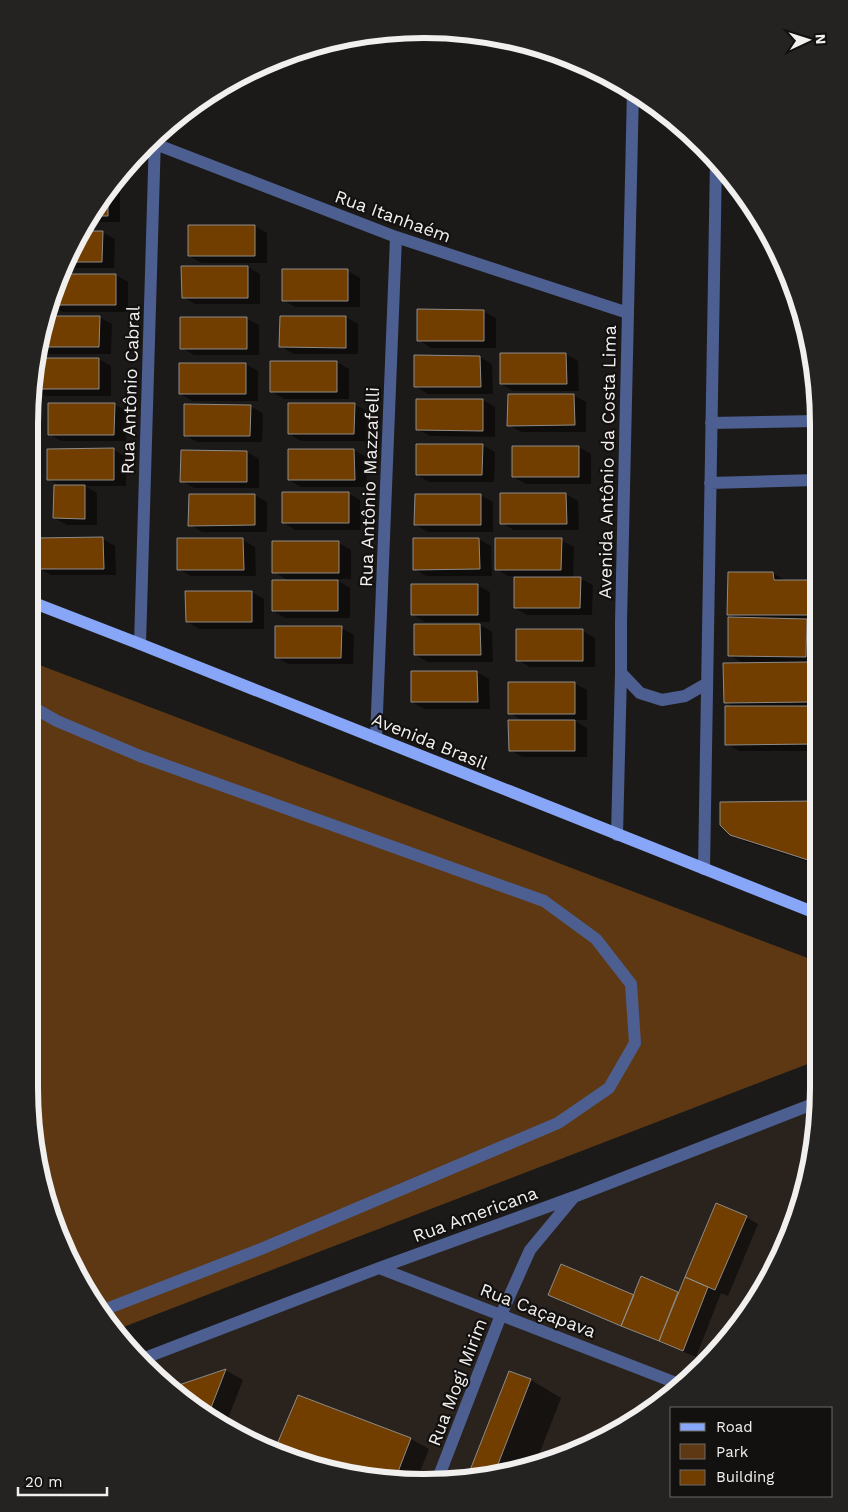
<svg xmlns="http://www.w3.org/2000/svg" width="848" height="1512" font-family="'Work Sans',sans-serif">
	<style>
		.built { fill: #29221d }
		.green { fill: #5e3813 }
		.shadow { fill: #0007 }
		.building { fill: #713e00; stroke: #8d8b88 }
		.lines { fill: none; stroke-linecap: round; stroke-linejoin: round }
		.minor { stroke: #4d5f90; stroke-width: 12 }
		.major { stroke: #88a6f8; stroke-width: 12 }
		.labels { text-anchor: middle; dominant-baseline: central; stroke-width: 4.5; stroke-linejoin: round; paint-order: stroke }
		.street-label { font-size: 18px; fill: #f2f0ef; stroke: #131110 }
		.rim { fill: none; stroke: #f2f0ef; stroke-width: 6 }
	</style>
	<rect width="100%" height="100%" fill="#1c1a18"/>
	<path class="built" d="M818,1102V1114L798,1215L766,1286L684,1385L575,1453L450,1482L321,1470L204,1416L143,1359Z"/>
	<path class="green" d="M29,661L818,962V1060L113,1331L50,1215L29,1088Z"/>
	<path class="shadow" d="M110,187L120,193V222H85Z
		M255,226L267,233V263H202L189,256Z
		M79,232H102L115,239L114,268H63Z
		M248,267L260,274V304H195L183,297Z
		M348,271L360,278V307H295L283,300Z
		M60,275H116L128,282V312H63L51,305V295Z
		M483,311L496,318V348H431L419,340Z
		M46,317H99L112,324L111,354H46L39,350Z
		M346,317L358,324V354H293L281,346Z
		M246,318L259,325V355H194L182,348Z
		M501,354H566L578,361L579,391H513L501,384Z
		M415,357H480L492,364L493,394H428L415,386Z
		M37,359H99L111,366V396H46L34,389V378Z
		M337,362L349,369V399H284L271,391Z
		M246,364L258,371V401H193L180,394Z
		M574,395L586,402V432H521L509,425Z
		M483,400L495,407V437L430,436L417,429Z
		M114,404L127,411L126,441H61L49,434Z
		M354,404L367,411L366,441H301L289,434Z
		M250,406L263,413L262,442H197L185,435Z
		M482,445L495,452L494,482H429L417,475Z
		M579,447L591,454V484H526L513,477Z
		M114,450L126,457V486H85L97,493V525H67L54,518L60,486L48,479Z
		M354,450L366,457L367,487H301L289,480Z
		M247,452L259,459V488H194L182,481Z
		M348,493L360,500L361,530H295L283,522Z
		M501,494H566L578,501L579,530H514L501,523Z
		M255,495L267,502V532H202L190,525Z
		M481,495L493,502V532H428L416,525Z
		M103,539L115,546L116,575H51L38,568Z
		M479,539L491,546L492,576H426L414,569Z
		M243,540L255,547L256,576H191L178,569Z
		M561,540L574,547L573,578H580L593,585L592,615H527L515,608V576H508L496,569Z
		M339,543L351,550V579H335L350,588V618H285L273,611L289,581L274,572Z
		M729,573H773L785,580V581H809L817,586V621H809L817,626V663H808L817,669V751H739L727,744L733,707L725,702L745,664L729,655L737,619L728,614Z
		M477,585L490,592V622H425L413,615Z
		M252,592L264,599V629H199L187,622Z
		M415,625H480L492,632L493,662H428L415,655Z
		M341,628L354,635L353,664H288L276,657Z
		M583,631L595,638V667H530L517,660Z
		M477,672L489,679L490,709H424L412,702Z
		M574,683L587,690V720H574L587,728V757H522L510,750L523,721L510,713Z
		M817,802L818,865L744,841L731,834L721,804Z
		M717,1205L746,1217L758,1224L728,1296L721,1293L696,1357L562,1302L550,1295L634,1296L642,1278L679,1293Z
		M225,1370L243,1380L225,1426L204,1416L174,1388Z
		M510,1372L531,1380L561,1398L536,1462L469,1478Z
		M411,1439L429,1449L417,1479L321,1470Z"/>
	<path class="building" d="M108,189V216H89Z
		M188,225H255V256H188Z
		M80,231H103L102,262H66Z
		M181,266H248V298H182Z
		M282,269H348V301H282Z
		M60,274H116V305H50V297Z
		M417,309L484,310V341H417Z
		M46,316H100L99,347H40Z
		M280,316H346V348L279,347Z
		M180,317H247V349H180Z
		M500,353H566L567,384H500Z
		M414,355L480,356L481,387H414Z
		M38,358H99V389H32Z
		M270,361H337V392H270Z
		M179,363H246V394H179Z
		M508,394H574L575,425L507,426Z
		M416,399H483V431L416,430Z
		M48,403H115L114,435H48Z
		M288,403H355L354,434H288Z
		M184,404L251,405L250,436H184Z
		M416,444H483L482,475H416Z
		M512,446H579V477H512Z
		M114,448V480H47V449Z
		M288,449H354L355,480H288Z
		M181,450L247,451V482H180Z
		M54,485H85V519L53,518Z
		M282,492H349V523H282Z
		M500,493H566L567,524H500Z
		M189,494H255V525L188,526Z
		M415,494H481V525H414Z
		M103,537L104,569H37V538Z
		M177,538H243L244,570H177Z
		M413,538H479L480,569L413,570Z
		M495,538H562L561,570H495Z
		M272,541H339V573H272Z
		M728,572H773L774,580H809V615H727Z
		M514,577H581L580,608H514Z
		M272,580H338V611H272Z
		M411,584H478V615H411Z
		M185,591H252V622H186Z
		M728,617L807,619L806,657L728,656Z
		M414,624H480L481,655H414Z
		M275,626H342L341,658H275Z
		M516,629H583V661H516Z
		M809,662V702L724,703L723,663Z
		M411,671H477L478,702H411Z
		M508,682H575V714H508Z
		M725,706H817V744L725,745Z
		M508,720H575V751H509Z
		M817,801V834L808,860L730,835L720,825V802Z
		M716,1203L747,1216L715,1290L685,1277Z
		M561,1264L634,1295L621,1326L548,1295Z
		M641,1276L678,1292L659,1341L621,1326Z
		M685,1277L708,1287L683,1351L659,1341Z
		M226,1369L207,1418L173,1387Z
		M509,1371L531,1379L495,1472L467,1478Z
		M298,1395L411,1438L396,1477L321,1470L275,1449Z"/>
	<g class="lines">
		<path class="minor" d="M398,30H402
			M150,142L396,237L628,313
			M711,423L816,421
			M710,483L816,480
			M140,644L155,137
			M621,673L640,693L662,700L685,696L706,684
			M29,705L57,721L140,756L544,901L596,939L631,984L635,1043L609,1088L558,1123L261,1249L101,1311
			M376,738L396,237
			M617,835L621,673V622L633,90
			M704,869L716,160
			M379,1268L684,1386
			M142,1359L379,1268L574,1197L818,1102
			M437,1481L501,1315L530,1250L574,1197"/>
		<path class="major" d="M29,601L140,644L818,914"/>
	</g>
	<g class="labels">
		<g class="street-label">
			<text transform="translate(393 216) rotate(20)">Rua Itanhaém</text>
			<text transform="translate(130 390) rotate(-88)">Rua Antônio Cabral</text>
			<text transform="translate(607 462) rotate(-89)">Avenida Antônio da Costa Lima</text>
			<text transform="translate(369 487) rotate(-88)">Rua Antônio Mazzafelli</text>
			<text transform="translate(430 741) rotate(22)">Avenida Brasil</text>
			<text transform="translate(475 1214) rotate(-20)">Rua Americana</text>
			<text transform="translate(538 1310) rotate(21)">Rua Caçapava</text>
			<text transform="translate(457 1382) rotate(-69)">Rua Mogi Mirim</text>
		</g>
	</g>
	<path d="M0 0H848V1512H0ZM424 38H424A386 386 0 0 1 810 424V1088A386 386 0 0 1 424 1474H424A386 386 0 0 1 38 1088V424A386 386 0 0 1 424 38Z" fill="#252322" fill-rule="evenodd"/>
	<path class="rim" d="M424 38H424A386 386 0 0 1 810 424V1088A386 386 0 0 1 424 1474H424A386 386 0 0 1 38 1088V424A386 386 0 0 1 424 38Z"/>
	<rect x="670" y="1407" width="162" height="90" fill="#131110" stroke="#6c6a69"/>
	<rect x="680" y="1423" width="25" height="8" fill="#88a6f8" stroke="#6c6a69"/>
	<text x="716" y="1432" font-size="15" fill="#f2f0ef">Road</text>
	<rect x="680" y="1444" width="25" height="15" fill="#5e3813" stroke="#6c6a69"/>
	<text x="716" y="1457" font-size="15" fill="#f2f0ef">Park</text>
	<rect x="680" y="1470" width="25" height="15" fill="#713e00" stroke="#6c6a69"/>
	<text x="716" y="1482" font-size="15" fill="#f2f0ef">Building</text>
	<g transform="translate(808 40) rotate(86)" stroke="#131110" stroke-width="4" paint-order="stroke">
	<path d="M0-4L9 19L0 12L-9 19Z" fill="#f2f0ef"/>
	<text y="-8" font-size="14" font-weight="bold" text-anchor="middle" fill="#f2f0ef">N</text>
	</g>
	<path d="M18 1487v8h89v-8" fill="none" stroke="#f2f0ef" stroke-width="2.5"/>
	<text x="25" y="1487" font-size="15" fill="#f2f0ef" stroke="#131110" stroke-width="4" paint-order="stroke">20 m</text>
</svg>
